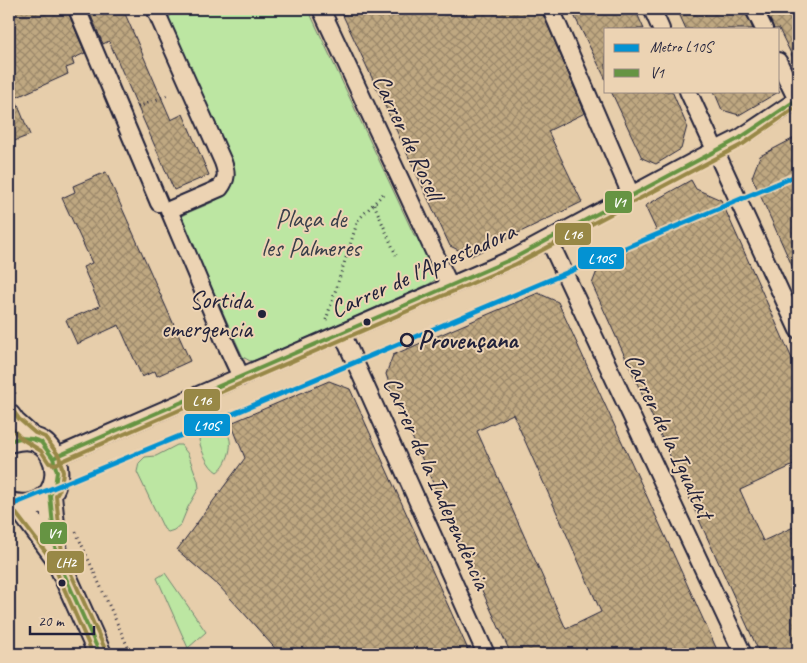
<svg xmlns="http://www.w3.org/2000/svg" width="807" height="663" font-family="Caveat,sans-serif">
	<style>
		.green { fill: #bce6a2; stroke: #6f846e }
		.building { fill: url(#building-cross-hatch); stroke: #22223b; fill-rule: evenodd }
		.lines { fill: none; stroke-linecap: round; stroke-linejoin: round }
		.street-casing { stroke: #22223b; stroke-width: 20 }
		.secondary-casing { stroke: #22223b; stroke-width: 26 }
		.path { stroke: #22223b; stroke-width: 3; stroke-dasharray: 1 4; stroke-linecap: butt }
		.street { stroke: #ecd3b3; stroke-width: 16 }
		.secondary { stroke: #ecd3b3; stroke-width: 22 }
		.bus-1-casing { stroke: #ecd3b3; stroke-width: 8 }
		.bus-2-casing { stroke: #ecd3b3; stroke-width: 8 }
		.bus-3-casing { stroke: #ecd3b3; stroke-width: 8 }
		.bus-4-casing { stroke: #ecd3b3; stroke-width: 8 }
		.bus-1 { stroke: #669443; stroke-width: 4 }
		.bus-2 { stroke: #988846; stroke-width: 4 }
		.bus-3 { stroke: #988846; stroke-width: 4 }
		.bus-4 { stroke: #988846; stroke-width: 4 }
		.metro-1-casing { stroke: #ecd3b3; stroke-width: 9 }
		.metro-1 { stroke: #0392d2; stroke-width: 5 }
		.poi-dot { fill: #22223b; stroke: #ecd3b3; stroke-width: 2 }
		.stop-dot { fill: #ecd3b3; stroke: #22223b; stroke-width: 2.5 }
		.labels { text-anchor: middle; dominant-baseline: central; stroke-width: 4; stroke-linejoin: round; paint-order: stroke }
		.street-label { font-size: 25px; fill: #22223b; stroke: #ecd3b3 }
		.park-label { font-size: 25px; fill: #393f4a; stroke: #ecd3b3 }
		.poi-label { font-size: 25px; fill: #22223b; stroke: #ecd3b3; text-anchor: end }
		.stop-label { font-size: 25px; font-weight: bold; fill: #22223b; stroke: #ecd3b3; text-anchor: start }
		.line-badge { stroke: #ecd3b3; stroke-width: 2 }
		.badge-label { font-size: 14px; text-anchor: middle; font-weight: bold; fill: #fff }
	</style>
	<defs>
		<pattern id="building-cross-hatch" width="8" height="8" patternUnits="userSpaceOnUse" patternTransform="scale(1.25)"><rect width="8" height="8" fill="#bfa881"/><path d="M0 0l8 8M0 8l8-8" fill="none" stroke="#9b886b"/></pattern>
	</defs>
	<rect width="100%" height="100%" fill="#e7ceab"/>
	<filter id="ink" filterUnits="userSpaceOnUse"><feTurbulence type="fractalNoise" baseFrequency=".02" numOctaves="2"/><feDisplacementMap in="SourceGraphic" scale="10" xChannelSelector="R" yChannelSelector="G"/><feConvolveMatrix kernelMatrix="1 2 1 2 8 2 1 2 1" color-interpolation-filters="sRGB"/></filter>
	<g filter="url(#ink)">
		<path class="green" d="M175,9H308L415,237L421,235L437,276L435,280L429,284L256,360L250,361L243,357L181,220L183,215C210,202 238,199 232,164L168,19Z
			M215,429C239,427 231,463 217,472C208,467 201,450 199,440L203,433Z
			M177,445H181L188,454L198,481L199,488L188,507L181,524L174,530L168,532L164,529L137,472L139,463L145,457L156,456Z
			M165,573L206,632L188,648L157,578Z"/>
		<path class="building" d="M9,9H67L85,53L72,59L74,65L66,68L68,74L15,98L30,135L9,143Z
			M88,9H123L171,120L183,114L209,175L174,190L109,41L103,44Z
			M340,9H541L585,113L548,131L582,202L471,256L450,246Z
			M571,9H635L644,29H606V80Z
			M677,9H744L753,29H686Z
			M765,9H798V68L779,29H774Z
			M611,91H672L687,126L681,149L656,164L642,158Z
			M714,91H780L739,115L722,110Z
			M798,136V279L752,177L760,156Z
			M106,172L190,361L157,376L155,371L142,377L119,325L77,344L66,320L100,306L83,267L92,263L62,198L75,192L73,186Z
			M691,180L696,189L721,200L798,372V463L740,490L763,541L798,525V654H760L592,284L600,263L658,234L645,206Z
			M538,293L558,302L719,654H511L392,393L386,374L393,355ZM513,414L601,612L566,629L477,431Z
			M329,381L350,389L470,654H280L241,610L219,586L177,550L245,458L231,423Z"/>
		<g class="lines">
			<defs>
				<path id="street" d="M77,9L159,203
					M155,9L223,162C227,173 227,179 220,188L169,210L223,338L241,377
					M321,9L450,286
					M551,9L631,195
					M652,9L661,29
					M754,9L764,29
					M778,61L797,100
					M688,91L798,330
					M549,240L743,654
					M342,333L486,654
					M53,458L514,258L700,158L740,138L798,99"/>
				<path id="secondary" d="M9,416L14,423L32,439
					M9,441C17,439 23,437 32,439C68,446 67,518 9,504
					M50,495L56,555
					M19,506L56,556L100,654"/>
			</defs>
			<use href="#street" class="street-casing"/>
			<use href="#secondary" class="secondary-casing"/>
			<path class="path" d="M138,107L168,95
				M374,204L396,255
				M326,320L358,220L385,192
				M9,379L16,396
				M76,532L131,654"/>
			<use href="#street" class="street"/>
			<use href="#secondary" class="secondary"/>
			<defs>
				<path id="bus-1" d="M9,441L20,438L32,439L41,442L53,458L57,472L55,486L50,495L56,556L100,654
					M53,458L514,258L740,138L798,99"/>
				<path id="bus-2" d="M9,426L22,439L41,451L49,463L55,464L516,264L743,144L798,106"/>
				<path id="bus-3" d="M14,412L19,419L35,433L45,437L59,456L63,472L61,487L56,496L62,554L106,651"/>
				<path id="bus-4" d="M9,510L15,512L51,559L93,654"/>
			</defs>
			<use href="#bus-1" class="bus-1-casing"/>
			<use href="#bus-2" class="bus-2-casing"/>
			<use href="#bus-3" class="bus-3-casing"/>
			<use href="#bus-4" class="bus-4-casing"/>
			<use href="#bus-1" class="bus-1"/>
			<use href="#bus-2" class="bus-2"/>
			<use href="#bus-3" class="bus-3"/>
			<use href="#bus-4" class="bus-4"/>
			<defs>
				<path id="metro-1" d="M9,506L209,424L798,175"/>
			</defs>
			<use href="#metro-1" class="metro-1-casing"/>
			<use href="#metro-1" class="metro-1"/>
		</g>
	</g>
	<g class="poi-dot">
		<circle cx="262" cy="314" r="5"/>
		<circle cx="367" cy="322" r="4.5"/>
		<circle cx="62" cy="583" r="4.5"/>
	</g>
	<circle class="stop-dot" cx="407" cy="340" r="6"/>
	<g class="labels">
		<g class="street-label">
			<text transform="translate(408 137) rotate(65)">Carrer de Rosell</text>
			<text transform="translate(423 270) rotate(-24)">Carrer de l'Aprestadora</text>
			<text transform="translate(669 436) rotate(65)">Carrer de la Igualtat</text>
			<text transform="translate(437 483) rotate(66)">Carrer de la Independència</text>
		</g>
		<g class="park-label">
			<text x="311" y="219">Plaça de<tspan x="311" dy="29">les Palmeres</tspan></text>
		</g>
		<g class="poi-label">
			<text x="252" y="300">Sortida<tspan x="252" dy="29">emergencia</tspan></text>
		</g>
		<g class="stop-label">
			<text x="418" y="340">Provençana</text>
		</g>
	</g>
	<g class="line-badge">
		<rect x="604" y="190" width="29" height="24" rx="5" fill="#669443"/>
		<rect x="554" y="222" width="38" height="24" rx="5" fill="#988846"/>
		<rect x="577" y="246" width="48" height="24" rx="5" fill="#0392d2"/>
		<rect x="183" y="388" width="38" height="24" rx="5" fill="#988846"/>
		<rect x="183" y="413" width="48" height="24" rx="5" fill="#0392d2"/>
		<rect x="39" y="521" width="29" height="24" rx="5" fill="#669443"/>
		<rect x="46" y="550" width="39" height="24" rx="5" fill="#988846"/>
	</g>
	<g class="badge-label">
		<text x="619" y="207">V1</text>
		<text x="573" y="239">L16</text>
		<text x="601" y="263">L10S</text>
		<text x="202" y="405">L16</text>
		<text x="207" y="430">L10S</text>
		<text x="54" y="538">V1</text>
		<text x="66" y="567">LH2</text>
	</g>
	<rect width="807" height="663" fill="none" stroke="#ecd3b3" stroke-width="30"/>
	<rect x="15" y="15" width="777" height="633" fill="none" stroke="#22223b" stroke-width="2" filter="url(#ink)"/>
	<rect x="604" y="28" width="175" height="65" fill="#ecd3b3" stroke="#9b8c83"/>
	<rect x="614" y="44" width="25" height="8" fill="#0392d2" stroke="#9b8c83"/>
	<text x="650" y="52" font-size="15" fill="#22223b">Metro L10S</text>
	<rect x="614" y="69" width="25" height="8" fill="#669443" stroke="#9b8c83"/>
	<text x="650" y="78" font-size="15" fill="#22223b">V1</text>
	<path d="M30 626v8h64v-8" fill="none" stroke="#22223b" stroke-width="2.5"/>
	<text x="38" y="626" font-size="15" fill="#22223b" stroke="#ecd3b3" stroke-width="4" paint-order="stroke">20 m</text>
</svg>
